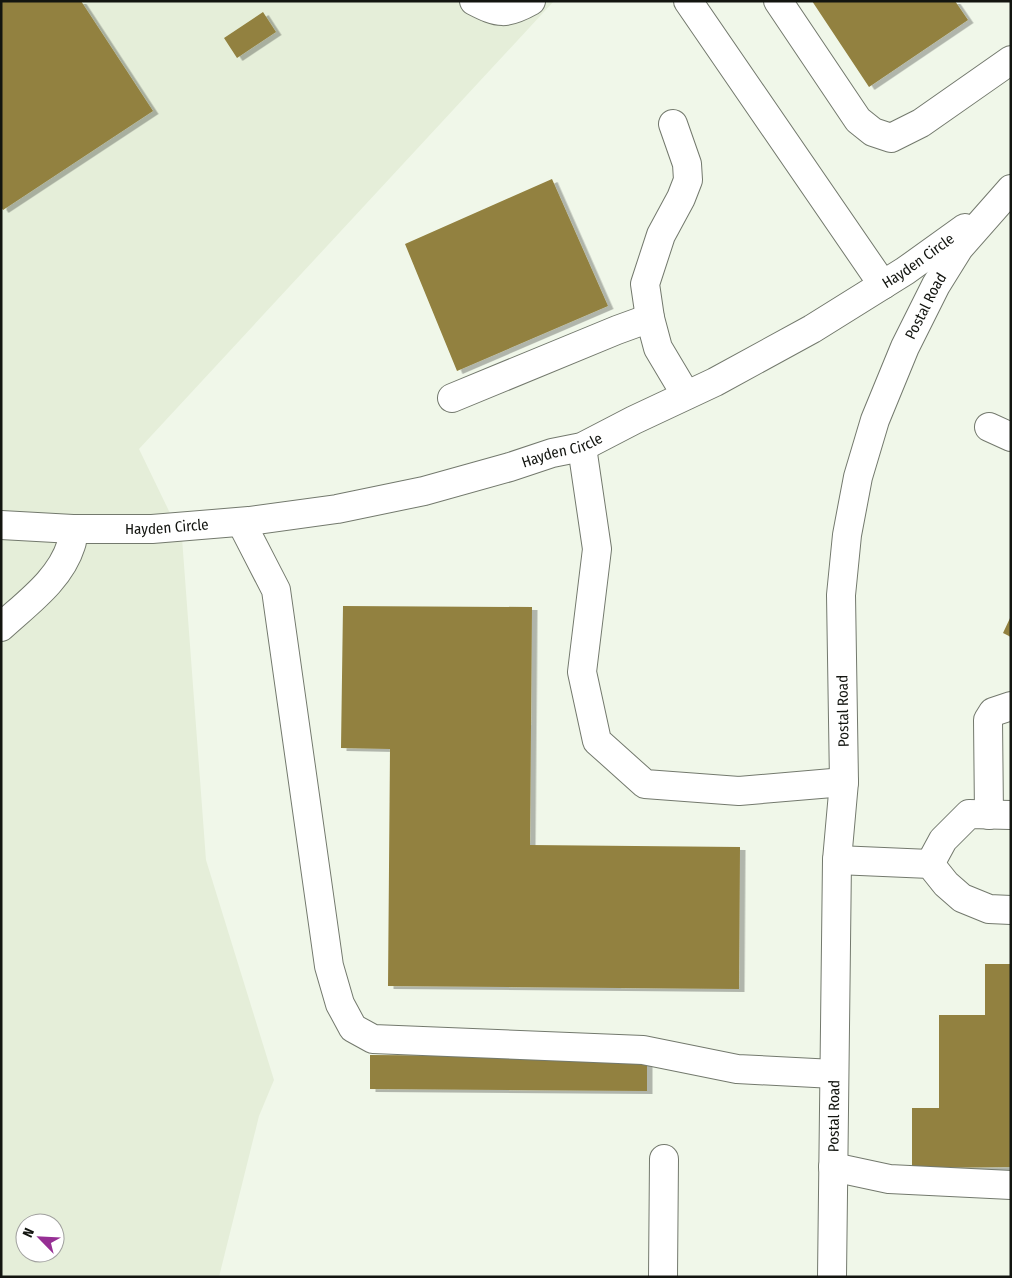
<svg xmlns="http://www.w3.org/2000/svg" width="1012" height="1278" font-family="'Fira Sans Condensed',sans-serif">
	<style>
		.built { fill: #e5eed9; fill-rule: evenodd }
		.building { fill: #92813f; filter: url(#shadow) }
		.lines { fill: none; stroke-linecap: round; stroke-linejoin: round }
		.minor-casing { stroke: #73796d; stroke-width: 30 }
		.minor { stroke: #fff; stroke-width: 28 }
		.labels { text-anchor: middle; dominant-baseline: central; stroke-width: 4.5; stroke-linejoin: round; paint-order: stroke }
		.street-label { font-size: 15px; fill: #131510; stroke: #fff }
	</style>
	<defs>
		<filter id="shadow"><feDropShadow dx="5.5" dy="3" stdDeviation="0" flood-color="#0004"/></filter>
	</defs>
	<rect width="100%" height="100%" fill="#f0f7e9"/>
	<path class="built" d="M1,1H554L139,449L182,538L206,860L274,1080L259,1116L219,1277H1ZM25,1223H55V1253H25Z"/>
	<path class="building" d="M1,1H81L153,111L3,210L1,207Z
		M812,1H955L968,20L869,87Z
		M263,12L276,32L237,58L224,38Z
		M552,179L608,306L457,371L405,244Z
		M343,606L532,607L530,845L740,847L739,989L388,986L390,749L341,748Z
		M1011,616V637L1003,633Z
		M985,964H1011V1167L912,1168V1108H939V1015H985Z
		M370,1055L647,1057V1091L370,1089Z"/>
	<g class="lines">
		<defs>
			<g id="minor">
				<path d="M474,1C499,14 506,15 531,1"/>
				<path d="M688,1L883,285"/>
				<path d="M778,1L858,120L873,132L891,138L921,123L1011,60"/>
				<path d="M673,124L687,164L688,180L681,198L661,235L645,284L650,318L658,348L686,395"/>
				<path d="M452,398L617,330L650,318"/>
				<path d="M989,427L1011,437"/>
				<path d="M582,447L597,549L582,672L597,741L645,784L739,791L844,782"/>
				<path d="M241,522L276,590L329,966L340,1004L353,1028L373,1039L643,1050L737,1069L834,1074"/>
				<path id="s1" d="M1,525L73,529H152L249,521L337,509L424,491L510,467L552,453L582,447L634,420L715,382L812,329L905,271L965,228"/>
				<path d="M1,627C27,603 60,580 71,545C73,540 73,535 73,529"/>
				<path d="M989,815L988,720L993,712L1011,706"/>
				<path d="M837,860L930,864L946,884L962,898L989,909L1011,910"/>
				<path d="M930,864L943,840L969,814L1011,815"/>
				<path d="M833,1167L889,1179L1011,1185"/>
				<path d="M663,1277L664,1159"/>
				<path id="s2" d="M832,1277L837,860L844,782L841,595L847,535L858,477L875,420L905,347L936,285L959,248L1011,189"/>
			</g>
		</defs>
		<use href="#minor" class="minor-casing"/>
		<use href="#minor" class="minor"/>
	</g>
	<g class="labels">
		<g class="street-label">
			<text stroke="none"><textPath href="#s1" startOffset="975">Hayden Circle</textPath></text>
			<text stroke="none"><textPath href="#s2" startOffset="986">Postal Road</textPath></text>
			<text stroke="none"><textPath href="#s1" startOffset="570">Hayden Circle</textPath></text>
			<text stroke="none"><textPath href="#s1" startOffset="166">Hayden Circle</textPath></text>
			<text transform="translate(843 711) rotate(-91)">Postal Road</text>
			<text stroke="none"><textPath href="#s2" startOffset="161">Postal Road</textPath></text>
		</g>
	</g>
	<rect width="1012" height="1278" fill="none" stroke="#131510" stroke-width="5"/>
	<g transform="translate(40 1238) rotate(294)"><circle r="24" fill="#ffffff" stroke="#a1a19f"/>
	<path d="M0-4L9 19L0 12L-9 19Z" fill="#962f94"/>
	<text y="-8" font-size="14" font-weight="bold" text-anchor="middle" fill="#131510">N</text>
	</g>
</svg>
